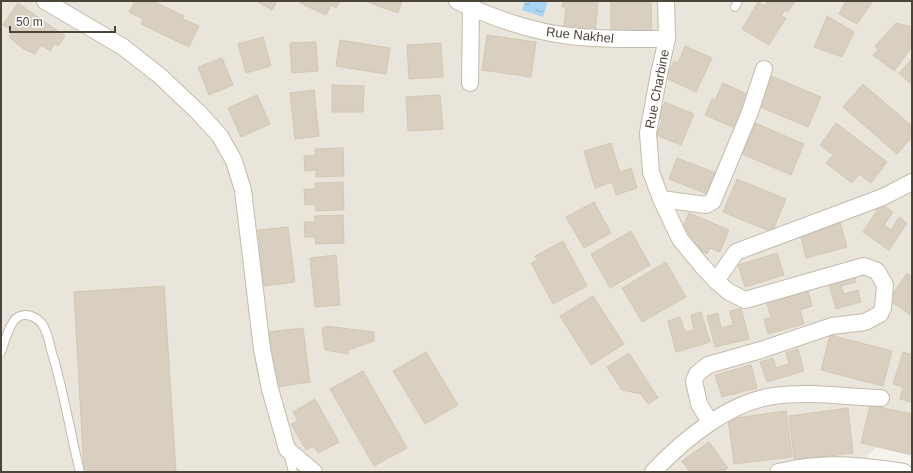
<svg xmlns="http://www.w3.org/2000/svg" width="913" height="473" font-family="Helvetica,sans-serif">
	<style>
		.residential { fill: #eae5da }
		.water { fill: url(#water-ripples) }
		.building { fill: #d8cfc1; stroke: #d3c7b4 }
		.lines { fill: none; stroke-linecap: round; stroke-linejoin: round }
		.service-casing { stroke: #c2bbae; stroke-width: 10 }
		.minor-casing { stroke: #c2bbae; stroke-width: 18 }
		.service { stroke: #fff; stroke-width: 8 }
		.minor { stroke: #fff; stroke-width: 16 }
		.labels { text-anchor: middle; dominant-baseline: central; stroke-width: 3.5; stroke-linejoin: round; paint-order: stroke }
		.street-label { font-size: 13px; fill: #4b4439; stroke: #fff }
	</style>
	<defs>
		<pattern id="water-ripples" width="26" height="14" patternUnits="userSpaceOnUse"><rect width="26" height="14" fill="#a9d4f2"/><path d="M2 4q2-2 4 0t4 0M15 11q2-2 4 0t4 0" fill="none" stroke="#8caec5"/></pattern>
	</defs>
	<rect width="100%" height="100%" fill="#f6f3ec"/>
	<path class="residential" d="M1,1H912V413L851,472H1Z"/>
	<path class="water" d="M525,1H548L543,17L522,10Z"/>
	<path class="building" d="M135,1H153L184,16L183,19L199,26L189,47L141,24L143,19L129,12Z
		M256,1H277L272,10Z
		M301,1H340L336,8L331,5L326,15L300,3Z
		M365,1H402L398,13Z
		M563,1H598L595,34L563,31L566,7H562Z
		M611,1H651L652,32H611Z
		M768,1H795L788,12L785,10L781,16L786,18L769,45L742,29L758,2L765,6Z
		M846,1H873L857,24L839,14Z
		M18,3L65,36L58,46L55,43L50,51L41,45L35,54L22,48L9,37L13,31L3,25Z
		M827,16L854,32L842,57L814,47L822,29Z
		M896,23L909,26L912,29V47L894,71L873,55L878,50L875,46Z
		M487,35L536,42L531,77L482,70Z
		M263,37L271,66L246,73L238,44Z
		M340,40L390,48L386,74L336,66Z
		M316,42L318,71L292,73L290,43Z
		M441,43L443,77L409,79L407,45Z
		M685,46L712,58L696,92L666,78L674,61L678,63Z
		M222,58L233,85L209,95L198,67Z
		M912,59V85L899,73Z
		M771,76L821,97L808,127L758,106Z
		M723,83L749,95L735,128L705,115L712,99L715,100Z
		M863,84L912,126V137L897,154L843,107Z
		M332,85L364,86L363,112H332Z
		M314,90L319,136L295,139L290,93Z
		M257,95L270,124L241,137L228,108Z
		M440,95L443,129L408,131L406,97Z
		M665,102L694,114L681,145L656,135L662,121L659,117Z
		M755,123L804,144L791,175L742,154Z
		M836,123L887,162L871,183L859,174L852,183L826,163L833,155L820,145Z
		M611,143L620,172L631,168L637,188L616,195L612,182L595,188L584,151Z
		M343,148L344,176L316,177V170L305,171L304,156H315V149Z
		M677,158L716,173L707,194L669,179Z
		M737,179L786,199L772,232L723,212Z
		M343,182L344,210L316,211L315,204L305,205L304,189H315V183Z
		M594,202L611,233L584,248L566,217Z
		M881,204L893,212L884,225L891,230L899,217L907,223L889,250L863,232Z
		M689,213L729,230L720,252L710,248L707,254L692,247L694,242L686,238L689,232L682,229Z
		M343,215L344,243L316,244L315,237H305L304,222H315V216Z
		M840,222L847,247L806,258L800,233Z
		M288,227L295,282L264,286L258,230Z
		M631,231L650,265L610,288L591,254Z
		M563,241L587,286L553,304L531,263L537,260L535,256Z
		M777,253L784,275L745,287L738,265Z
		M336,255L340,305L315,307L310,258Z
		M666,262L686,297L642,322L622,288Z
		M907,273L912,277V316L889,300Z
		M854,274L856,282L841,286L844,294L858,290L861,302L836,309L828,281Z
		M164,286L176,472H84L74,292Z
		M808,291L812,306L800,310L804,324L768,334L764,319L771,317L767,303Z
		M593,296L624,344L591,365L560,316Z
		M741,308L749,339L715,347L707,316L718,313L721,328L733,325L730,311Z
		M701,312L710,342L676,352L668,321L680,317L685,332L694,330L691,315Z
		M325,326L374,332V341L348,350V354L325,350L322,329Z
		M303,328L310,382L276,387L269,332Z
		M830,335L892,351L883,386L821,370Z
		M798,349L804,371L767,382L760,362L773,358L776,368L789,364L786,353Z
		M426,352L458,405L425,424L393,371Z
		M903,352L912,355V402L900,399L903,387L893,384Z
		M629,353L658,398L648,404L641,394L622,390L607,367Z
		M751,365L757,388L722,397L715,375Z
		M363,371L407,448L374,466L330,389Z
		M315,399L339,442L318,453L314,446L306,450L291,424L298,421L293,412Z
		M870,405L912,414V455L861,443Z
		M848,408L853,453L794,460L789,416Z
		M786,411L792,457L734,464L728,419Z
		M709,442L728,468L722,472H688L689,471L682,461Z"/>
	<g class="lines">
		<defs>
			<path id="service" d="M735,7L738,1
				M1,352C4,344 10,321 18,317C26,312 37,317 42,324C48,332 49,343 52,353C64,392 70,432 80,472
				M288,452L293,472"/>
			<path id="minor" d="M45,1L123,47L160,76L198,112L220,136L234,161L243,190L262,349L270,389L287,449L314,472
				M457,1C490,17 533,32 570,36C602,40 635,39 667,39
				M666,1L667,39L659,74L648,133L651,172L661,199L680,239L703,267L716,281L729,292L745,300L864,266L877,271L885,285L883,308L880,314L865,322L832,326L761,350L708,365L697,374L694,381L699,404L710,422
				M470,83L471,8
				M661,199L706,205L713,201L750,112L764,69
				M716,281L736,252L883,197L912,182
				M653,472C683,440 729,402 774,396C809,391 846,397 881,398
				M778,472C824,461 858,465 904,472"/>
		</defs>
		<use href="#service" class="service-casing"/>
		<use href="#minor" class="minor-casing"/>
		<use href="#service" class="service"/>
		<use href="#minor" class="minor"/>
	</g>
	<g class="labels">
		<g class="street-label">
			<text transform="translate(580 35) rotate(6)">Rue Nakhel</text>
			<text transform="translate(657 89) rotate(-79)">Rue Charbine</text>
		</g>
	</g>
	<rect width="913" height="473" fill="none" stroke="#4b4439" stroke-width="4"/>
	<path d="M10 26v6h105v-6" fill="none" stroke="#4b4439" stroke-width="2"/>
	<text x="16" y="26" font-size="12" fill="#4b4439" stroke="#ffffff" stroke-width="3" paint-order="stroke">50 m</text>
</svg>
